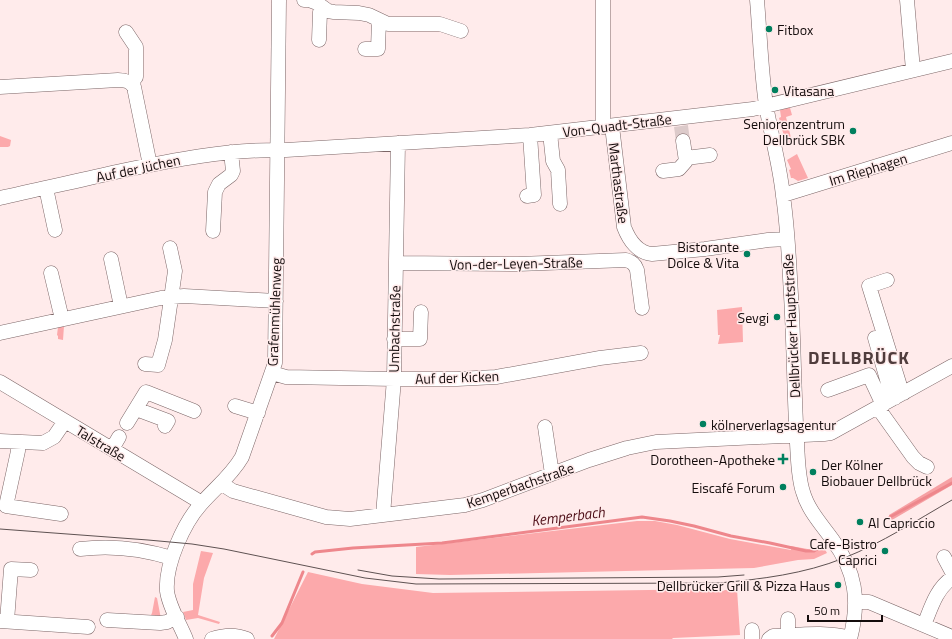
<svg xmlns="http://www.w3.org/2000/svg" width="952" height="639" font-family="'Titillium Web',sans-serif">
	<style>
		.green { fill: #fca9ab }
		.forest { fill: #f6a1a4 }
		.lines { fill: none; stroke-linecap: round; stroke-linejoin: round }
		.stream { stroke: #ee878c; stroke-width: 3 }
		.minor-tunnel { stroke: #dccaca; stroke-width: 14; stroke-dasharray: 14 7; stroke-linecap: butt }
		.minor-casing { stroke: #7c6667; stroke-width: 15 }
		.minor { stroke: #fff; stroke-width: 14 }
		.tram { stroke: #5e5252; stroke-width: 1 }
		.poi-dot { fill: #007f5e; stroke: #ffebeb; stroke-width: 1.5 }
		.labels { text-anchor: middle; dominant-baseline: central; stroke-width: 3; stroke-linejoin: round; paint-order: stroke }
		.poi-label { font-size: 14px; fill: #140c0c; stroke: #ffebeb; text-anchor: end }
		.street-label { font-size: 14px; fill: #140c0c; stroke: #ffebeb }
		.water-label { font-size: 15px; font-style: italic; fill: #501019; stroke: #ffebeb }
		.district-label { font-size: 18px; font-weight: bold; letter-spacing: 1px; fill: #503d3d; stroke: #ffebeb }
	</style>
	<rect width="100%" height="100%" fill="#ffebeb"/>
	<path class="green" d="M784,106H786L787,108H790L792,115L786,117L792,142L796,141V142L785,145L783,136H784L779,118L781,117L780,110L784,109Z
		M0,136L11,140L10,146L8,147H0Z
		M797,154L808,178L798,181L793,178H791L789,170L791,169L787,160Z
		M742,307L743,342L718,344L720,335H718L717,310Z
		M64,326L63,340L58,339V336L57,335L58,327Z
		M637,521H655L677,525L730,539L791,550V546L813,550L822,544L827,553L814,559L798,560L754,568L450,575L416,574V547Z
		M201,551L213,553L204,578L198,615L220,622L219,624L198,618L186,620L183,612L193,610V584Z
		M308,572L362,584L433,593L719,589V591H723L725,590L737,589L740,635L673,638L672,639H274Z
		M155,597L157,598L161,619H149L152,613Z"/>
	<path class="forest" d="M952,477V485L892,520L889,517V515Z"/>
	<g class="lines">
		<path class="stream" d="M890,517L952,483
			M312,554L315,552L353,548L442,543L642,517L670,521L694,526L731,536L770,543L806,551H814L822,546
			M272,636L282,623L303,572"/>
		<path class="minor-tunnel" d="M681,126L683,141"/>
		<defs>
			<path id="minor" d="M304,0H309L317,3L328,11L334,12L359,13L369,15L388,24H440L461,31
				M757,0C760,35 761,70 766,105C771,135 780,165 783,196C788,229 789,262 791,295C794,344 794,394 797,443C798,459 798,477 803,492C808,510 822,525 832,539C856,571 860,601 850,639
				M907,0L913,70
				M126,32L136,47V77L131,83
				M319,40L320,12L323,8
				M365,49H378L379,20
				M0,87L118,80C125,80 130,81 134,87L150,165
				M612,126L624,227C629,240 638,253 652,254L705,249L768,240L787,239
				M603,127V0
				M550,133L553,161L558,170L560,204
				M686,158L710,155
				M663,171L679,169L686,161L683,141
				M46,188L55,230
				M783,195L952,143
				M527,196L534,195L530,135
				M0,198C39,189 78,181 116,172C173,160 227,149 286,150L530,135L753,109L952,61
				M213,231L215,192L219,184L231,175L233,171L231,152
				M111,259L121,306
				M396,263L518,264L626,260C632,262 635,264 637,270L642,308
				M51,273L62,319
				M887,280L869,286L900,386L904,393
				M0,333L161,298L184,296L276,301
				M875,338L890,390L895,398
				M394,339H420L421,312
				M145,364L158,365L165,340L175,271L170,248
				M272,373L286,377L394,379H457L496,377L600,358L641,353
				M0,382L202,503
				M828,390L869,375L883,405
				M235,406L258,413
				M878,408L913,457L919,463L927,467
				M136,409L168,421L165,426
				M127,423L146,392L194,411
				M545,427L552,474
				M0,441L43,443L54,437L65,421
				M18,442V451L6,506L61,514
				M112,449L119,437
				M222,484L233,491L326,517L350,519L465,505L483,500L589,460L627,448L656,442L824,434L831,433L952,366
				M383,515L394,379L398,143
				M80,549C111,545 143,549 172,558
				M944,557L952,572
				M856,602H869L952,637
				M788,619V636
				M107,620L160,623L167,622L177,617
				M0,621L88,627
				M7,621L11,569L31,570
				M924,625C931,608 936,589 952,578
				M752,630V639
				M186,639C180,624 169,607 167,591C165,564 184,523 201,504C215,488 231,476 242,457L275,363L279,0
				M212,639C224,635 235,634 247,639
				M769,639L773,636C798,635 826,631 850,638"/>
		</defs>
		<use href="#minor" class="minor-casing"/>
		<use href="#minor" class="minor"/>
		<path class="tram" d="M0,529L148,540L192,544L224,549L365,578L416,584L719,583C762,579 804,574 844,558C882,543 917,520 952,500
			M358,570L392,576L439,579L718,577L744,575"/>
	</g>
	<g class="poi-dot">
		<circle cx="769" cy="29" r="4"/>
		<circle cx="775" cy="90" r="4"/>
		<circle cx="853" cy="131" r="4"/>
		<circle cx="747" cy="254" r="4"/>
		<circle cx="777" cy="317" r="4"/>
		<circle cx="703" cy="424" r="4"/>
		<path d="M781 453h4v4h4v4h-4v4h-4v-4h-4v-4h4z"/>
		<circle cx="813" cy="472" r="4"/>
		<circle cx="783" cy="487" r="4"/>
		<circle cx="860" cy="522" r="4"/>
		<circle cx="885" cy="551" r="4"/>
		<circle cx="838" cy="585" r="4"/>
	</g>
	<g class="labels">
		<g class="poi-label">
			<text x="777" y="29" text-anchor="start">Fitbox</text>
			<text x="783" y="90" text-anchor="start">Vitasana</text>
			<text x="845" y="123">Seniorenzentrum<tspan x="845" dy="16">Dellbrück SBK</tspan></text>
			<text x="739" y="246">Bistorante<tspan x="739" dy="16">Dolce &amp; Vita</tspan></text>
			<text x="769" y="317">Sevgi</text>
			<text x="711" y="424" text-anchor="start">kölnerverlagsagentur</text>
			<text x="775" y="459">Dorotheen-Apotheke</text>
			<text x="821" y="464" text-anchor="start">Der Kölner<tspan x="821" dy="16">Biobauer Dellbrück</tspan></text>
			<text x="775" y="487">Eiscafé Forum</text>
			<text x="868" y="522" text-anchor="start">Al Capriccio</text>
			<text x="877" y="543">Cafe-Bistro<tspan x="877" dy="16">Caprici</tspan></text>
			<text x="830" y="585">Dellbrücker Grill &amp; Pizza Haus</text>
		</g>
		<g class="street-label">
			<text transform="translate(617 125) rotate(-7)">Von-Quadt-Straße</text>
			<text transform="translate(138 168) rotate(-12)">Auf der Jüchen</text>
			<text transform="translate(868 169) rotate(-17)">Im Riephagen</text>
			<text transform="translate(619 183) rotate(83)">Marthastraße</text>
			<text transform="translate(516 263) rotate(-1)">Von-der-Leyen-Straße</text>
			<text transform="translate(274 312) rotate(-88)">Grafenmühlenweg</text>
			<text transform="translate(791 326) rotate(-93)">Dellbrücker Hauptstraße</text>
			<text transform="translate(394 329) rotate(-89)">Umbachstraße</text>
			<text transform="translate(457 377) rotate(-2)">Auf der Kicken</text>
			<text transform="translate(101 443) rotate(31)">Talstraße</text>
			<text transform="translate(520 485) rotate(-19)">Kemperbachstraße</text>
		</g>
		<g class="water-label">
			<text transform="translate(568 516) rotate(-7)">Kemperbach</text>
		</g>
		<g class="district-label">
			<text x="859" y="357">DELLBRÜCK</text>
		</g>
	</g>
	<path d="M808 615v6h74v-6" fill="none" stroke="#140c0c" stroke-width="2"/>
	<text x="814" y="615" font-size="12" fill="#140c0c" stroke="#ffebeb" stroke-width="3" paint-order="stroke">50 m</text>
</svg>
